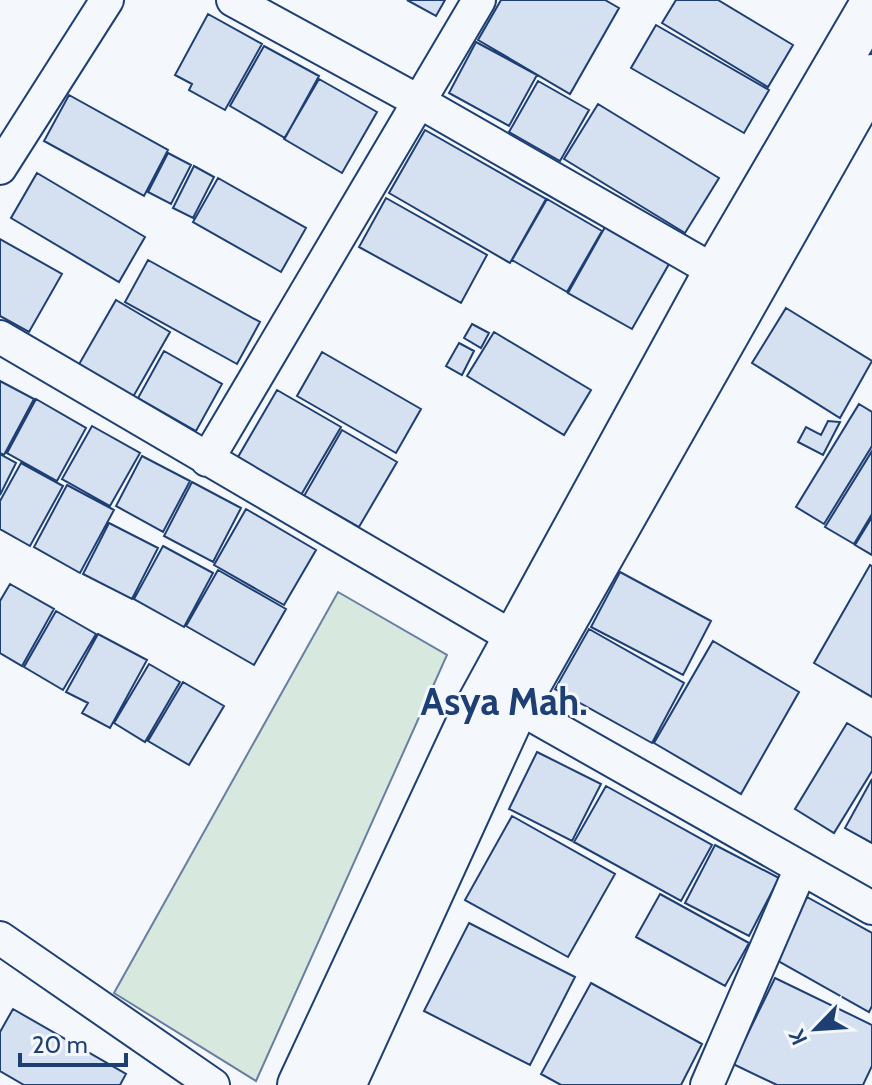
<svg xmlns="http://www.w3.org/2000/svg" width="872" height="1085" font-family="Cabin,sans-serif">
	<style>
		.green { fill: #d7e8df; stroke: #687fa3; stroke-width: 2 }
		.building { fill: #d5e0f0; stroke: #1d3f73; stroke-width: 2 }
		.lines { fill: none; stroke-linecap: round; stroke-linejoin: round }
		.minor-casing { stroke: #1d3f73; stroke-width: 36 }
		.secondary-casing { stroke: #1d3f73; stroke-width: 48 }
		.minor { stroke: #f4f7fb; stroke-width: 32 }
		.secondary { stroke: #f4f7fb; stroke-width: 44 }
		.labels { text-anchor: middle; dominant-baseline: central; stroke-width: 6; stroke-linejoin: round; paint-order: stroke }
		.district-label { font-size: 38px; font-weight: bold; fill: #1d3f73; stroke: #f4f7fb }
	</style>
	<rect width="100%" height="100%" fill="#f4f7fb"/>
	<path class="green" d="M338,592L447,655L256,1081L114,993Z"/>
	<path class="building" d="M407,0H445L436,16Z
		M501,0H605L619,8L570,94L478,40Z
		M676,0H718L793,45L768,87L662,23Z
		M208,14L262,44L225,110L189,90L192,84L175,75Z
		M656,25L769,90L744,133L631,68Z
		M476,42L537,75L509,126L449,93Z
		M264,46L319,76L285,138L230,106Z
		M319,79L377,112L342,173L284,139Z
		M538,81L589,110L560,161L509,132Z
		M69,95L168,150L144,196L44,141Z
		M598,104L719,178L685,233L564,159Z
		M425,130L546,199L510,263L389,193Z
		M168,153L191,165L171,204L148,192Z
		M194,166L214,177L193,218L173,208Z
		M37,173L145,237L119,282L11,218Z
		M218,178L306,228L281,272L193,222Z
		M386,198L487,255L461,303L359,247Z
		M547,199L602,231L567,292L512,260Z
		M605,227L669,264L632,329L568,293Z
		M0,239L62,274L29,332L0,316Z
		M148,260L260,322L237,364L125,302Z
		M116,300L170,332L133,397L78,366Z
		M786,308L872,361L840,418L752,363Z
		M472,324L489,333L481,348L464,338Z
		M494,332L591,390L564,435L467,376Z
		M459,343L474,351L462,375L446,366Z
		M164,351L222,384L196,431L138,398Z
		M322,352L421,409L396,453L297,396Z
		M0,381L34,399L4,455L0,453Z
		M277,390L341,427L301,495L238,457Z
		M36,399L86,428L57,481L7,453Z
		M859,404L872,412V446L824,524L796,507Z
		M828,421L840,422L823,455L798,442L806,427L821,435Z
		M92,426L140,453L110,506L62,479Z
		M342,430L397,462L359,527L304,496Z
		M872,451V514L854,544L825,527Z
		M0,454L16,463L0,495Z
		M142,456L190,481L163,532L116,506Z
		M21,463L63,486L30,546L0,529V501Z
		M192,482L241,508L213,562L164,536Z
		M67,485L114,510L80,573L34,547Z
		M246,509L316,550L284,605L214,565Z
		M872,517V555L855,545Z
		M109,523L158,548L132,599L83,574Z
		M163,546L213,573L184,627L134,599Z
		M870,565L872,566V697L814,663Z
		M218,570L286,609L254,665L186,626Z
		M620,572L711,621L683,675L591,627Z
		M10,584L54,609L22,666L0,653V601Z
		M56,611L96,634L63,690L24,667Z
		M589,629L684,683L652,743L555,689Z
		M98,634L147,660L110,728L82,713L88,703L66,692Z
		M713,641L799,692L741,794L654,743Z
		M149,664L180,682L145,742L114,723Z
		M183,682L224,706L189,765L148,741Z
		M847,723L872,738V771L834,833L795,809Z
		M537,752L601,784L572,841L509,809Z
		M872,779V843L845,828Z
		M606,786L712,845L681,901L574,842Z
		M512,816L615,874L568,957L465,900Z
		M715,845L779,878L749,936L685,903Z
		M660,894L749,943L725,986L636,937Z
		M807,897L872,933V1006L869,1012L773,958Z
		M469,923L575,977L530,1065L424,1011Z
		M775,978L872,1025V1066L863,1085H777L733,1064Z
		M591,983L702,1044L681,1085H561L541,1074Z
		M13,1009L126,1074L120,1085H24L0,1071V1032Z"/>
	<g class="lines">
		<defs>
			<path id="minor" d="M233,0L418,101L716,272
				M0,168L107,0
				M0,337L514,638
				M207,460L479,0
				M516,706L872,908
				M0,938L213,1085
				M707,1085L801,868"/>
			<path id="secondary" d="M300,1085L467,727L716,272L872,5
				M343,1085L516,706L872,77"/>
		</defs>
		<use href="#minor" class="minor-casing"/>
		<use href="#secondary" class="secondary-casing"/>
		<use href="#minor" class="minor"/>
		<use href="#secondary" class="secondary"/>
	</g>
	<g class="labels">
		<g class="district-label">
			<text x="504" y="701">Asya Mah.</text>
		</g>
	</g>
	<g transform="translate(816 1029) rotate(245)" stroke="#f4f7fb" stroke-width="6" paint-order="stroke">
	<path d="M0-6L14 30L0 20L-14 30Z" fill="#1d3f73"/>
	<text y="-12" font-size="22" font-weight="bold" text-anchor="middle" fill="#1d3f73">K</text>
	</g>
	<path d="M20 1053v12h106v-12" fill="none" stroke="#1d3f73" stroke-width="4"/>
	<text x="32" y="1053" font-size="24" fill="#1d3f73" stroke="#f4f7fb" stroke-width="6" paint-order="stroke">20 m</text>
</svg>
